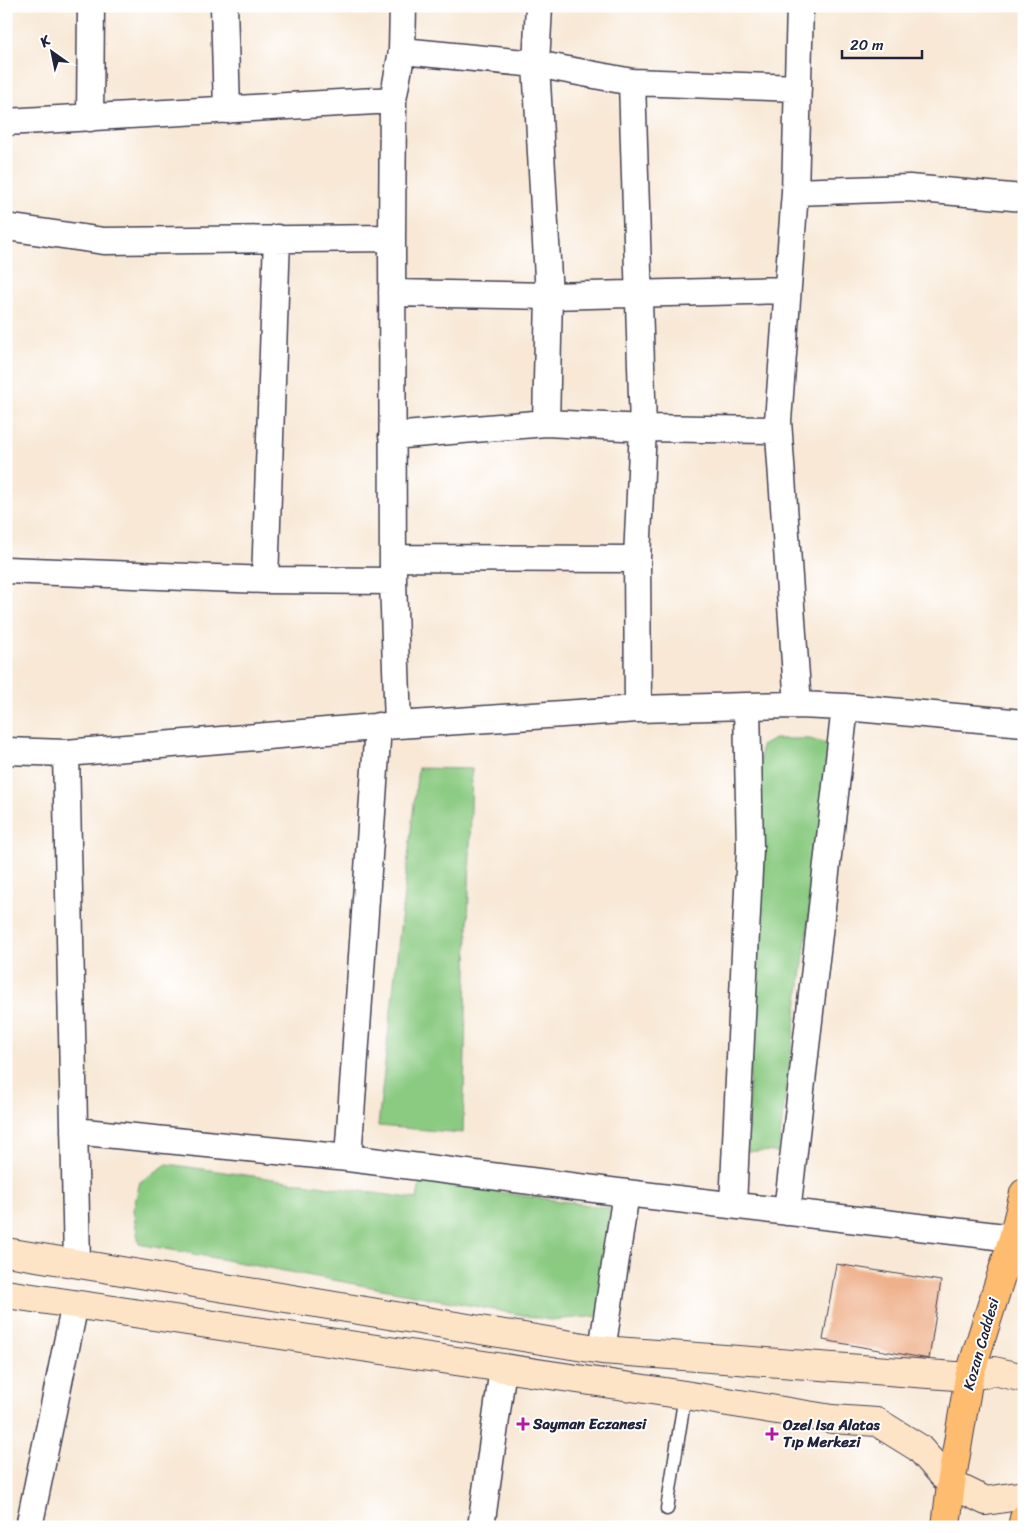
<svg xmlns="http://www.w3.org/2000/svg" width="1030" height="1533" font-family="Sriracha,sans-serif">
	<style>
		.green { fill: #8aca81; stroke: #56765e }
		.building { fill: #efb18c }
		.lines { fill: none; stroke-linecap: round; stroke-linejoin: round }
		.lane-casing { stroke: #424052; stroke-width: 15 }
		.street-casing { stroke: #424052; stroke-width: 29 }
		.secondary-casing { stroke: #424052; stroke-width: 30 }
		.highway-casing { stroke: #424052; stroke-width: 30 }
		.lane { stroke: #fff; stroke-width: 12 }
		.street { stroke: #fff; stroke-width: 26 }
		.secondary { stroke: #fee4c6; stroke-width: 28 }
		.highway { stroke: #fdbc70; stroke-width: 28 }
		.poi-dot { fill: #b5179e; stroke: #fff; stroke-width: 2 }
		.labels { text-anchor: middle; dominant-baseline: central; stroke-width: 4; stroke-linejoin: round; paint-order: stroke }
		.street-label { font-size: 15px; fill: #22223b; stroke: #fff }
		.poi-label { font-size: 15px; font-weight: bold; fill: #22223b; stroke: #fff; text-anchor: start }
	</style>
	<rect width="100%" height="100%" fill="#fff"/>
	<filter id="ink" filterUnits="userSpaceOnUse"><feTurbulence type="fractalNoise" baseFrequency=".02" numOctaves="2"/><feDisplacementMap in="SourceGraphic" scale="10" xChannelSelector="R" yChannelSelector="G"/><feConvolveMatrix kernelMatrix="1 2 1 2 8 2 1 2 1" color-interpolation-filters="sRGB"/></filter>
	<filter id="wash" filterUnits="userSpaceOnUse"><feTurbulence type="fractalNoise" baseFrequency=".0096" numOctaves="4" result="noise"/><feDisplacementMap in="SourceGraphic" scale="20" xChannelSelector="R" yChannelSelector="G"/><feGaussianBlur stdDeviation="1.12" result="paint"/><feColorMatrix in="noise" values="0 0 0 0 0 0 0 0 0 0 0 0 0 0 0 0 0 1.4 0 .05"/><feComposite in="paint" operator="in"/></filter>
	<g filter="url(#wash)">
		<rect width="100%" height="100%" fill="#f8e8d5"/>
		<path class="green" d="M775,739H810L826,744L831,751L778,1152L747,1151L761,746Z
			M418,768L472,769L463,1133L378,1126Z
			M167,1164L417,1199L420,1181L610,1208L599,1316L549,1320L139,1244L133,1210L140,1182Z"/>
		<g id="blocks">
			<path class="building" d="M836,1264L941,1281L929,1359L823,1340Z"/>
		</g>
	</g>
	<g filter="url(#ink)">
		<use href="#blocks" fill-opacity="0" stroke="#424052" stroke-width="1"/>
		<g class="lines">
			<defs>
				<path id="lane" d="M667,1509L685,1395"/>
				<path id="street" d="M224,6L227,110
					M539,6L536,64L549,296L546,423
					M402,51L536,64L632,82L798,88
					M632,82L643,428L637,559L638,709
					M90,118L91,6
					M6,122L393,100
					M795,192L909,188L1024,198
					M6,227L104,241L392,238
					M392,293L549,296L787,290
					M392,436L546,423L643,428L778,430
					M393,558L637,559
					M6,570L265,580L393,581
					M265,580L277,238
					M798,705L778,421L795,192L800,6
					M398,725L393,581L392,238L393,100L402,51L403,6
					M6,751L66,753L398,725L638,709L747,706L798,705L845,707L1024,723
					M66,753L77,1263
					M74,1131L348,1158L626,1193L1013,1238
					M348,1158L378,726
					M733,1205L750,849L747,706
					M787,1212L845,707
					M602,1350L626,1193
					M29,1527L75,1304
					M481,1527L503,1368"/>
				<path id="secondary" d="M6,1252L602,1350L969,1377L994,1371L1024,1378
					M6,1294L685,1395L832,1419L877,1422L919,1448L951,1484L986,1501L1024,1495"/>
				<path id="highway" d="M946,1527L951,1484L969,1377L1013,1238L1024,1193
					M1022,1527L1024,1518"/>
			</defs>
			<use href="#lane" class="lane-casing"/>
			<use href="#street" class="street-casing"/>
			<use href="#secondary" class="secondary-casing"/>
			<use href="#highway" class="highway-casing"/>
			<use href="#lane" class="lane"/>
			<use href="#street" class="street"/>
			<use href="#secondary" class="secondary"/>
			<use href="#highway" class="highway"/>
		</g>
	</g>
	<g class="poi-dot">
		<path d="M520.5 1416.5h5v5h5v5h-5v5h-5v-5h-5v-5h5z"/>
		<path d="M769.5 1426.5h5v5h5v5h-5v5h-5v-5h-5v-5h5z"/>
	</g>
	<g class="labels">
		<g class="street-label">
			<text transform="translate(981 1344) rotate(-74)">Kozan Caddesi</text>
		</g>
		<g class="poi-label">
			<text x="533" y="1424">Sayman Eczanesi</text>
			<text x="783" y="1425">Ozel Isa Alatas<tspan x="783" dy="17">Tıp Merkezi</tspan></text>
		</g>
	</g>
	<rect width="1030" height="1533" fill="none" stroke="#fff" stroke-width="25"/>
	<g transform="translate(52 52) rotate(327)" stroke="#ffffff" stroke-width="4" paint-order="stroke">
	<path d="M0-4L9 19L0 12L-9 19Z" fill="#22223b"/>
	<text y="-8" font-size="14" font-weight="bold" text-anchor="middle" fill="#22223b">K</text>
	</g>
	<path d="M842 50v8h80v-8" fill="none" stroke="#22223b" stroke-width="2.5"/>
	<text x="850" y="50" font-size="15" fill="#22223b" stroke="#ffffff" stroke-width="4" paint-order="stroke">20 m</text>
</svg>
